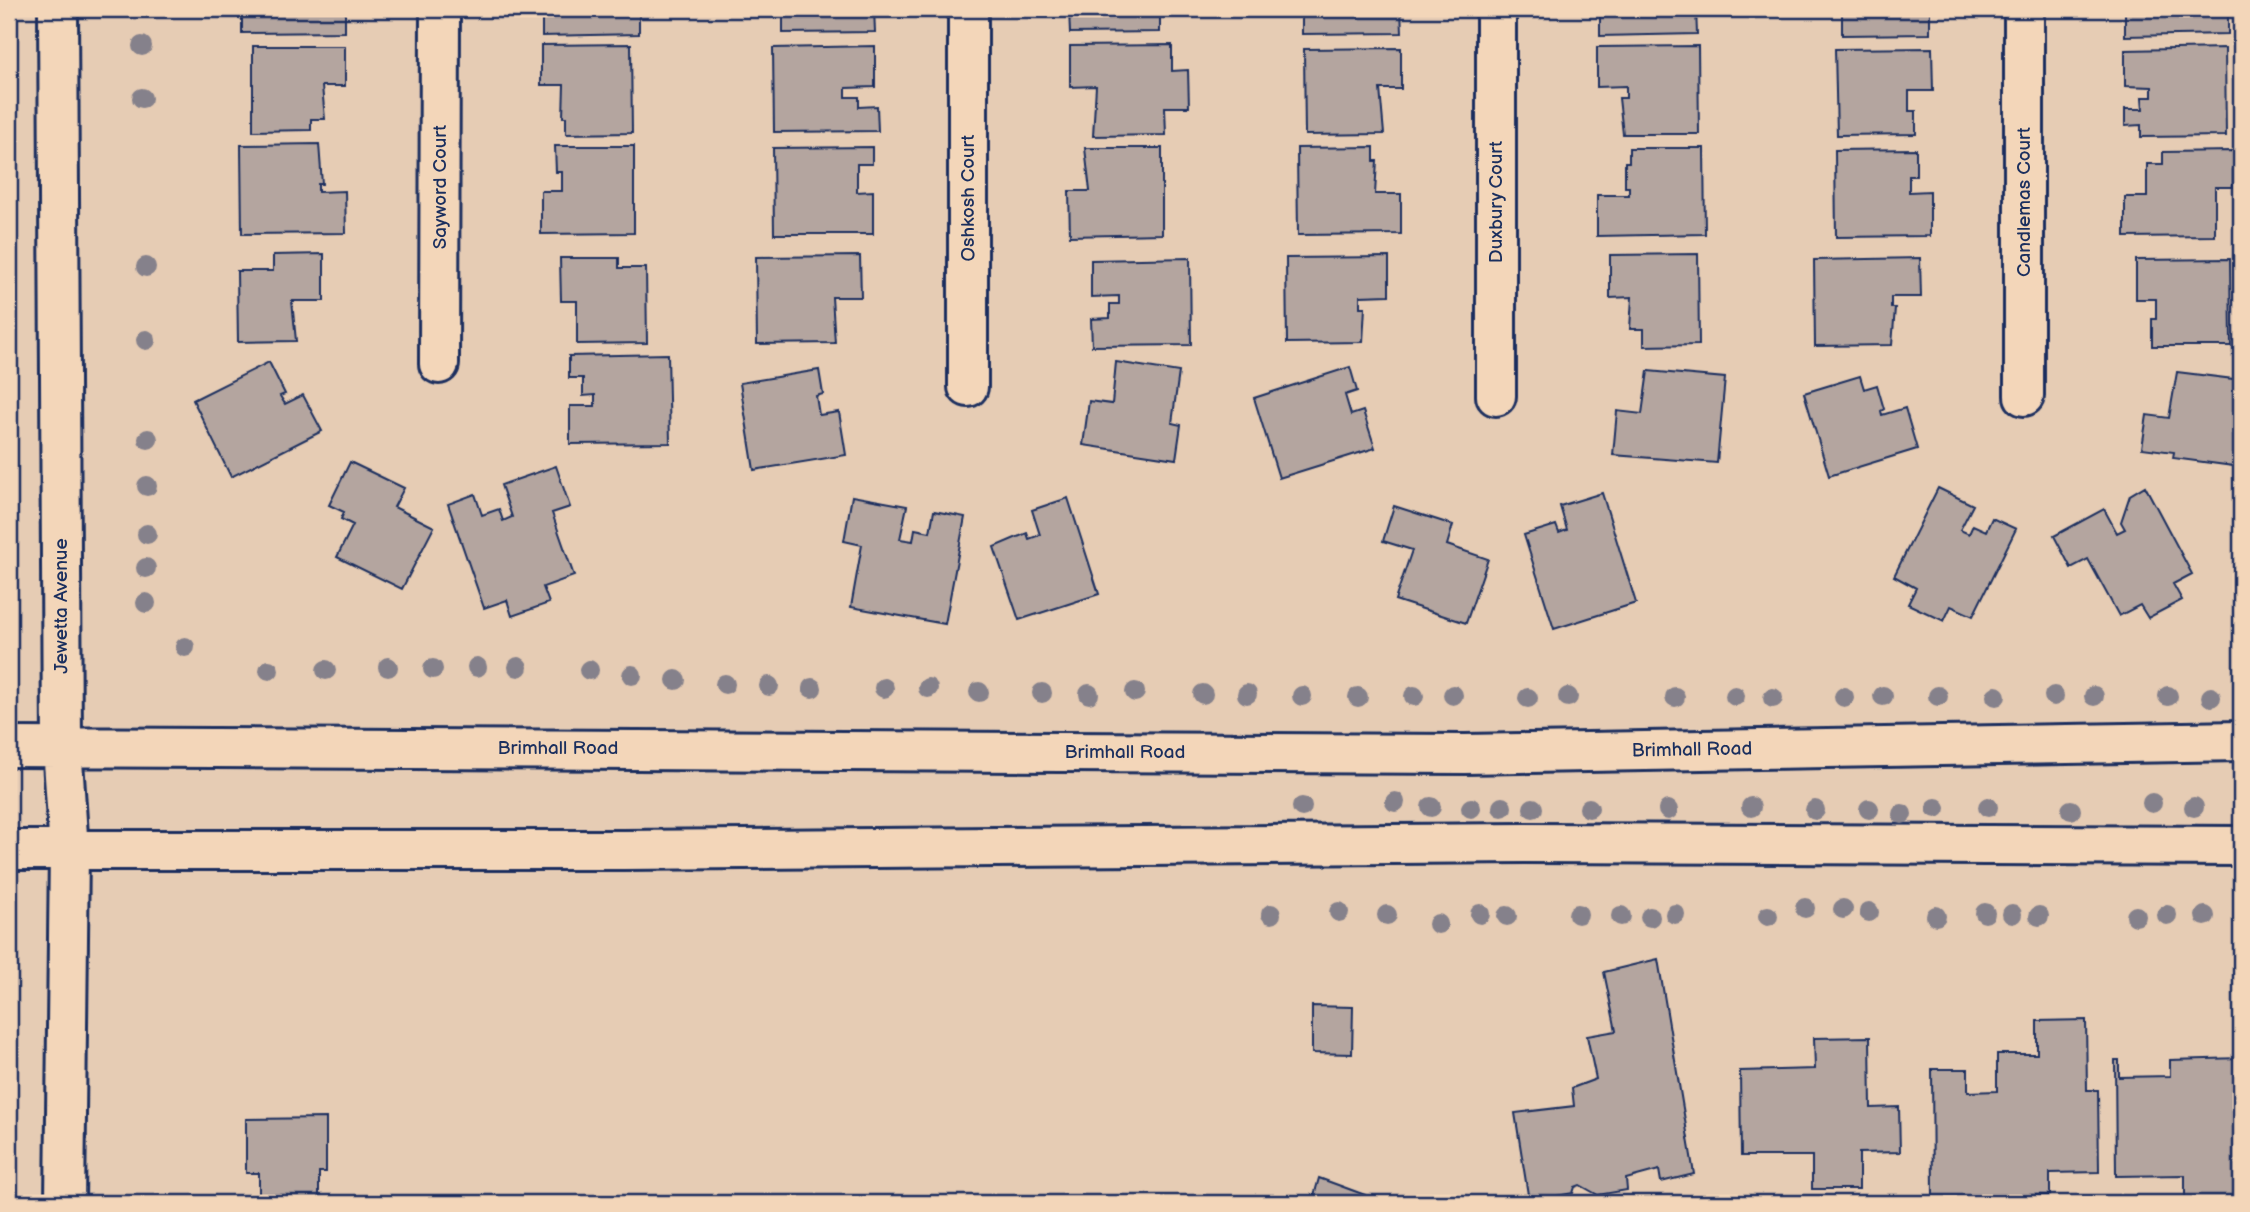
<svg xmlns="http://www.w3.org/2000/svg" width="2250" height="1212" font-family="'Balsamiq Sans',sans-serif">
	<style>
		.building { fill: #b4a59f; stroke: #1b2f5e; stroke-width: 2 }
		.lines { fill: none; stroke-linecap: round; stroke-linejoin: round }
		.street-casing { stroke: #1b2f5e; stroke-width: 44 }
		.secondary-casing { stroke: #1b2f5e; stroke-width: 44 }
		.street { stroke: #f3d6b9; stroke-width: 38 }
		.secondary { stroke: #f3d6b9; stroke-width: 38 }
		.tree { fill: #85818b }
		.labels { text-anchor: middle; dominant-baseline: central; stroke-width: 5; stroke-linejoin: round; paint-order: stroke }
		.street-label { font-size: 19px; fill: #1b2f5e; stroke: #f3d6b9 }
	</style>
	<rect width="100%" height="100%" fill="#e6ccb4"/>
	<filter id="ink" filterUnits="userSpaceOnUse"><feTurbulence type="fractalNoise" baseFrequency=".0143" numOctaves="2"/><feDisplacementMap in="SourceGraphic" scale="14" xChannelSelector="R" yChannelSelector="G"/><feConvolveMatrix kernelMatrix="1 2 1 2 8 2 1 2 1" color-interpolation-filters="sRGB"/></filter>
	<g filter="url(#ink)">
		<path class="building" d="M242,9H345V32L242,33Z
			M542,9H639V34L542,36Z
			M783,9H874L875,32L783,33Z
			M1069,9H1160V32L1070,33Z
			M1302,9H1401L1402,33L1302,34Z
			M1600,9H1696L1697,34L1600,36Z
			M1842,9H1930V34L1842,35Z
			M2125,9H2228V34L2125,36Z
			M631,44L632,133L566,134V117H563L564,85H541V45Z
			M1172,45V71L1188,70L1189,107H1165L1166,135L1093,136L1096,86L1070,87V46Z
			M253,46H345V86H322L325,119H311V130L253,131Z
			M875,46V87L846,88V97H859V107L877,106L878,131L774,132L773,48Z
			M1698,46L1699,134H1623L1619,98H1626V86L1597,87V47Z
			M1401,48V89H1380L1384,134L1305,135L1304,49Z
			M1932,48L1933,91H1909V111H1916V134L1837,135L1835,49Z
			M2225,48L2226,136L2141,137V125L2125,126V109H2143L2142,97H2152V87L2125,86V50Z
			M319,144L322,184H318V192L345,191L346,233L242,234L241,145Z
			M555,146H634V233L541,234V191H562V172H556Z
			M872,147V164H857V192L873,191V234H774L773,148Z
			M1374,147V161H1377L1375,194H1401V234L1298,235L1297,148Z
			M1085,148H1162V234L1070,236L1069,191H1090Z
			M1629,148H1704L1705,234L1597,236V195H1629V187H1625V162H1629Z
			M1916,149V176H1909V192L1930,191V236L1836,237L1835,150Z
			M2233,151V187H2215V236L2125,237V197H2147V164H2163V152Z
			M324,254V301H292L296,341L238,342L237,271H273V255Z
			M1698,254L1699,345L1644,346V329H1630L1632,297L1610,298V255Z
			M860,256L861,297H832L835,343L757,344L756,257Z
			M1389,257V295L1360,296V307H1365L1363,342L1287,343L1286,258Z
			M560,258H619V268H646L647,343L577,344V301H561Z
			M1190,258L1191,345L1092,346L1091,319L1110,318V304H1119V296L1091,297V260Z
			M1920,258L1921,297H1891V308H1895L1892,345L1815,346L1814,260Z
			M2230,259L2231,346H2152V319H2156V299H2136V260Z
			M668,354L670,443L570,444V406H595V395L583,396V378H569V356Z
			M269,362L285,394L280,396L285,404L303,395L322,431L231,477L193,400Z
			M1116,362L1179,372L1172,423L1181,425L1176,459L1083,445L1089,401L1112,404Z
			M1350,367L1357,391L1345,395L1351,415L1363,411L1375,448L1279,478L1254,398Z
			M819,370L823,394L816,396L819,415L839,412L846,455L754,470L740,383Z
			M1648,371L1725,378L1717,463L1613,455L1617,411L1642,414Z
			M2177,372L2241,380V467L2173,458L2174,452L2142,448L2147,415L2169,418Z
			M1860,376L1864,389L1877,385L1884,409L1881,411L1882,415L1905,408L1917,449L1829,476L1804,393Z
			M350,462L404,488L394,507L434,527L402,589L337,557L353,525L341,519L344,512L329,505Z
			M556,466L570,507L552,513L574,576L543,587L549,603L512,616L507,600L484,608L448,504L475,494L482,515L499,509L503,521L512,517L501,485Z
			M2145,486L2192,574L2173,584L2182,600L2148,618L2140,605L2119,616L2088,559L2071,568L2054,536L2104,509L2117,533L2125,529L2121,522L2130,495Z
			M1938,488L1973,505L1960,530L1969,534L1973,525L1986,531L1992,518L2016,529L1973,616L1951,606L1944,621L1908,604L1916,588L1894,576Z
			M1602,493L1636,603L1554,629L1524,535L1556,525L1559,533L1567,530L1560,506Z
			M852,496L907,506L900,539L913,541L915,529L930,532L934,511L965,517L945,624L851,607L862,545L844,541Z
			M1068,498L1099,594L1019,620L994,547L1027,533L1029,539L1040,535L1032,510Z
			M1394,506L1453,525L1447,545L1488,559L1466,623L1395,600L1412,550L1383,541Z
			M1658,959L1694,1174L1661,1182L1659,1170L1626,1179L1627,1190L1598,1195L1580,1185L1575,1187L1573,1193L1529,1201L1515,1113L1574,1106L1572,1088L1596,1079L1587,1036L1616,1031L1604,972Z
			M1312,1006L1353,1007L1352,1054L1312,1053Z
			M2086,1020L2087,1090H2098L2099,1172L2050,1173V1195L1933,1197L1932,1069H1968V1092L1997,1091V1054H2037V1021Z
			M1870,1037L1871,1108L1899,1107L1900,1152L1859,1153V1189H1812V1156H1741L1740,1071L1815,1069L1814,1038Z
			M2241,1058L2238,1200L2185,1201V1175L2116,1176L2115,1060H2119V1077L2170,1076V1060Z
			M326,1118V1172H319V1203H259V1173H246V1119Z
			M1319,1178L1365,1195L1363,1203H1312Z"/>
		<g class="lines">
			<defs>
				<path id="street" d="M439,364L440,9
					M968,387V9
					M1496,396V9
					M2024,396V9"/>
				<path id="secondary" d="M58,9L62,746L69,851L65,1203
					M9,747L1465,754L2241,741
					M9,850H624L1524,843L2241,846"/>
			</defs>
			<use href="#street" class="street-casing"/>
			<use href="#secondary" class="secondary-casing"/>
			<use href="#street" class="street"/>
			<use href="#secondary" class="secondary"/>
		</g>
		<g class="tree">
			<circle cx="142" cy="46" r="10"/>
			<circle cx="142" cy="98" r="10"/>
			<circle cx="146" cy="267" r="10"/>
			<circle cx="146" cy="340" r="10"/>
			<circle cx="148" cy="439" r="10"/>
			<circle cx="147" cy="486" r="10"/>
			<circle cx="147" cy="534" r="10"/>
			<circle cx="146" cy="568" r="10"/>
			<circle cx="146" cy="603" r="10"/>
			<circle cx="185" cy="647" r="10"/>
			<circle cx="388" cy="667" r="10"/>
			<circle cx="477" cy="667" r="10"/>
			<circle cx="518" cy="667" r="10"/>
			<circle cx="433" cy="669" r="10"/>
			<circle cx="269" cy="670" r="10"/>
			<circle cx="326" cy="670" r="10"/>
			<circle cx="589" cy="670" r="10"/>
			<circle cx="632" cy="675" r="10"/>
			<circle cx="676" cy="680" r="10"/>
			<circle cx="725" cy="684" r="10"/>
			<circle cx="769" cy="686" r="10"/>
			<circle cx="812" cy="688" r="10"/>
			<circle cx="884" cy="688" r="10"/>
			<circle cx="928" cy="688" r="10"/>
			<circle cx="979" cy="692" r="10"/>
			<circle cx="1135" cy="692" r="10"/>
			<circle cx="1042" cy="693" r="10"/>
			<circle cx="1089" cy="694" r="10"/>
			<circle cx="1203" cy="694" r="10"/>
			<circle cx="1247" cy="694" r="10"/>
			<circle cx="1453" cy="695" r="10"/>
			<circle cx="1302" cy="696" r="10"/>
			<circle cx="1414" cy="696" r="10"/>
			<circle cx="1735" cy="696" r="10"/>
			<circle cx="1883" cy="696" r="10"/>
			<circle cx="1938" cy="696" r="10"/>
			<circle cx="1996" cy="696" r="10"/>
			<circle cx="2054" cy="696" r="10"/>
			<circle cx="2094" cy="696" r="10"/>
			<circle cx="2168" cy="696" r="10"/>
			<circle cx="1358" cy="697" r="10"/>
			<circle cx="1568" cy="697" r="10"/>
			<circle cx="1675" cy="697" r="10"/>
			<circle cx="1844" cy="697" r="10"/>
			<circle cx="2211" cy="697" r="10"/>
			<circle cx="1528" cy="698" r="10"/>
			<circle cx="1773" cy="698" r="10"/>
			<circle cx="1395" cy="802" r="10"/>
			<circle cx="2152" cy="803" r="10"/>
			<circle cx="1302" cy="807" r="10"/>
			<circle cx="1431" cy="807" r="10"/>
			<circle cx="1502" cy="807" r="10"/>
			<circle cx="1751" cy="807" r="10"/>
			<circle cx="1988" cy="807" r="10"/>
			<circle cx="2194" cy="807" r="10"/>
			<circle cx="1471" cy="808" r="10"/>
			<circle cx="1533" cy="808" r="10"/>
			<circle cx="1589" cy="808" r="10"/>
			<circle cx="1936" cy="808" r="10"/>
			<circle cx="1869" cy="809" r="10"/>
			<circle cx="1668" cy="810" r="10"/>
			<circle cx="1815" cy="810" r="10"/>
			<circle cx="2071" cy="810" r="10"/>
			<circle cx="1902" cy="814" r="10"/>
			<circle cx="1805" cy="908" r="10"/>
			<circle cx="1843" cy="909" r="10"/>
			<circle cx="1339" cy="912" r="10"/>
			<circle cx="1869" cy="912" r="10"/>
			<circle cx="1985" cy="913" r="10"/>
			<circle cx="1271" cy="914" r="10"/>
			<circle cx="1480" cy="914" r="10"/>
			<circle cx="1578" cy="914" r="10"/>
			<circle cx="1675" cy="914" r="10"/>
			<circle cx="2012" cy="914" r="10"/>
			<circle cx="1387" cy="915" r="10"/>
			<circle cx="2167" cy="915" r="10"/>
			<circle cx="1507" cy="916" r="10"/>
			<circle cx="1621" cy="916" r="10"/>
			<circle cx="1768" cy="916" r="10"/>
			<circle cx="1936" cy="916" r="10"/>
			<circle cx="2039" cy="916" r="10"/>
			<circle cx="2136" cy="916" r="10"/>
			<circle cx="2205" cy="916" r="10"/>
			<circle cx="1650" cy="917" r="10"/>
			<circle cx="1438" cy="924" r="10"/>
		</g>
	</g>
	<g class="labels">
		<g class="street-label">
			<text transform="translate(440 187) rotate(-90)">Sayword Court</text>
			<text transform="translate(968 198) rotate(-90)">Oshkosh Court</text>
			<text transform="translate(1496 202) rotate(-90)">Duxbury Court</text>
			<text transform="translate(2024 202) rotate(-90)">Candlemas Court</text>
			<text transform="translate(61 606) rotate(-90)">Jewetta Avenue</text>
			<text x="558" y="748">Brimhall Road</text>
			<text transform="translate(1692 750) rotate(-1)">Brimhall Road</text>
			<text x="1125" y="752">Brimhall Road</text>
		</g>
	</g>
	<rect width="2250" height="1212" fill="none" stroke="#f3d6b9" stroke-width="35"/>
	<rect x="18" y="18" width="2215" height="1177" fill="none" stroke="#1b2f5e" stroke-width="2.5" filter="url(#ink)"/>
</svg>
